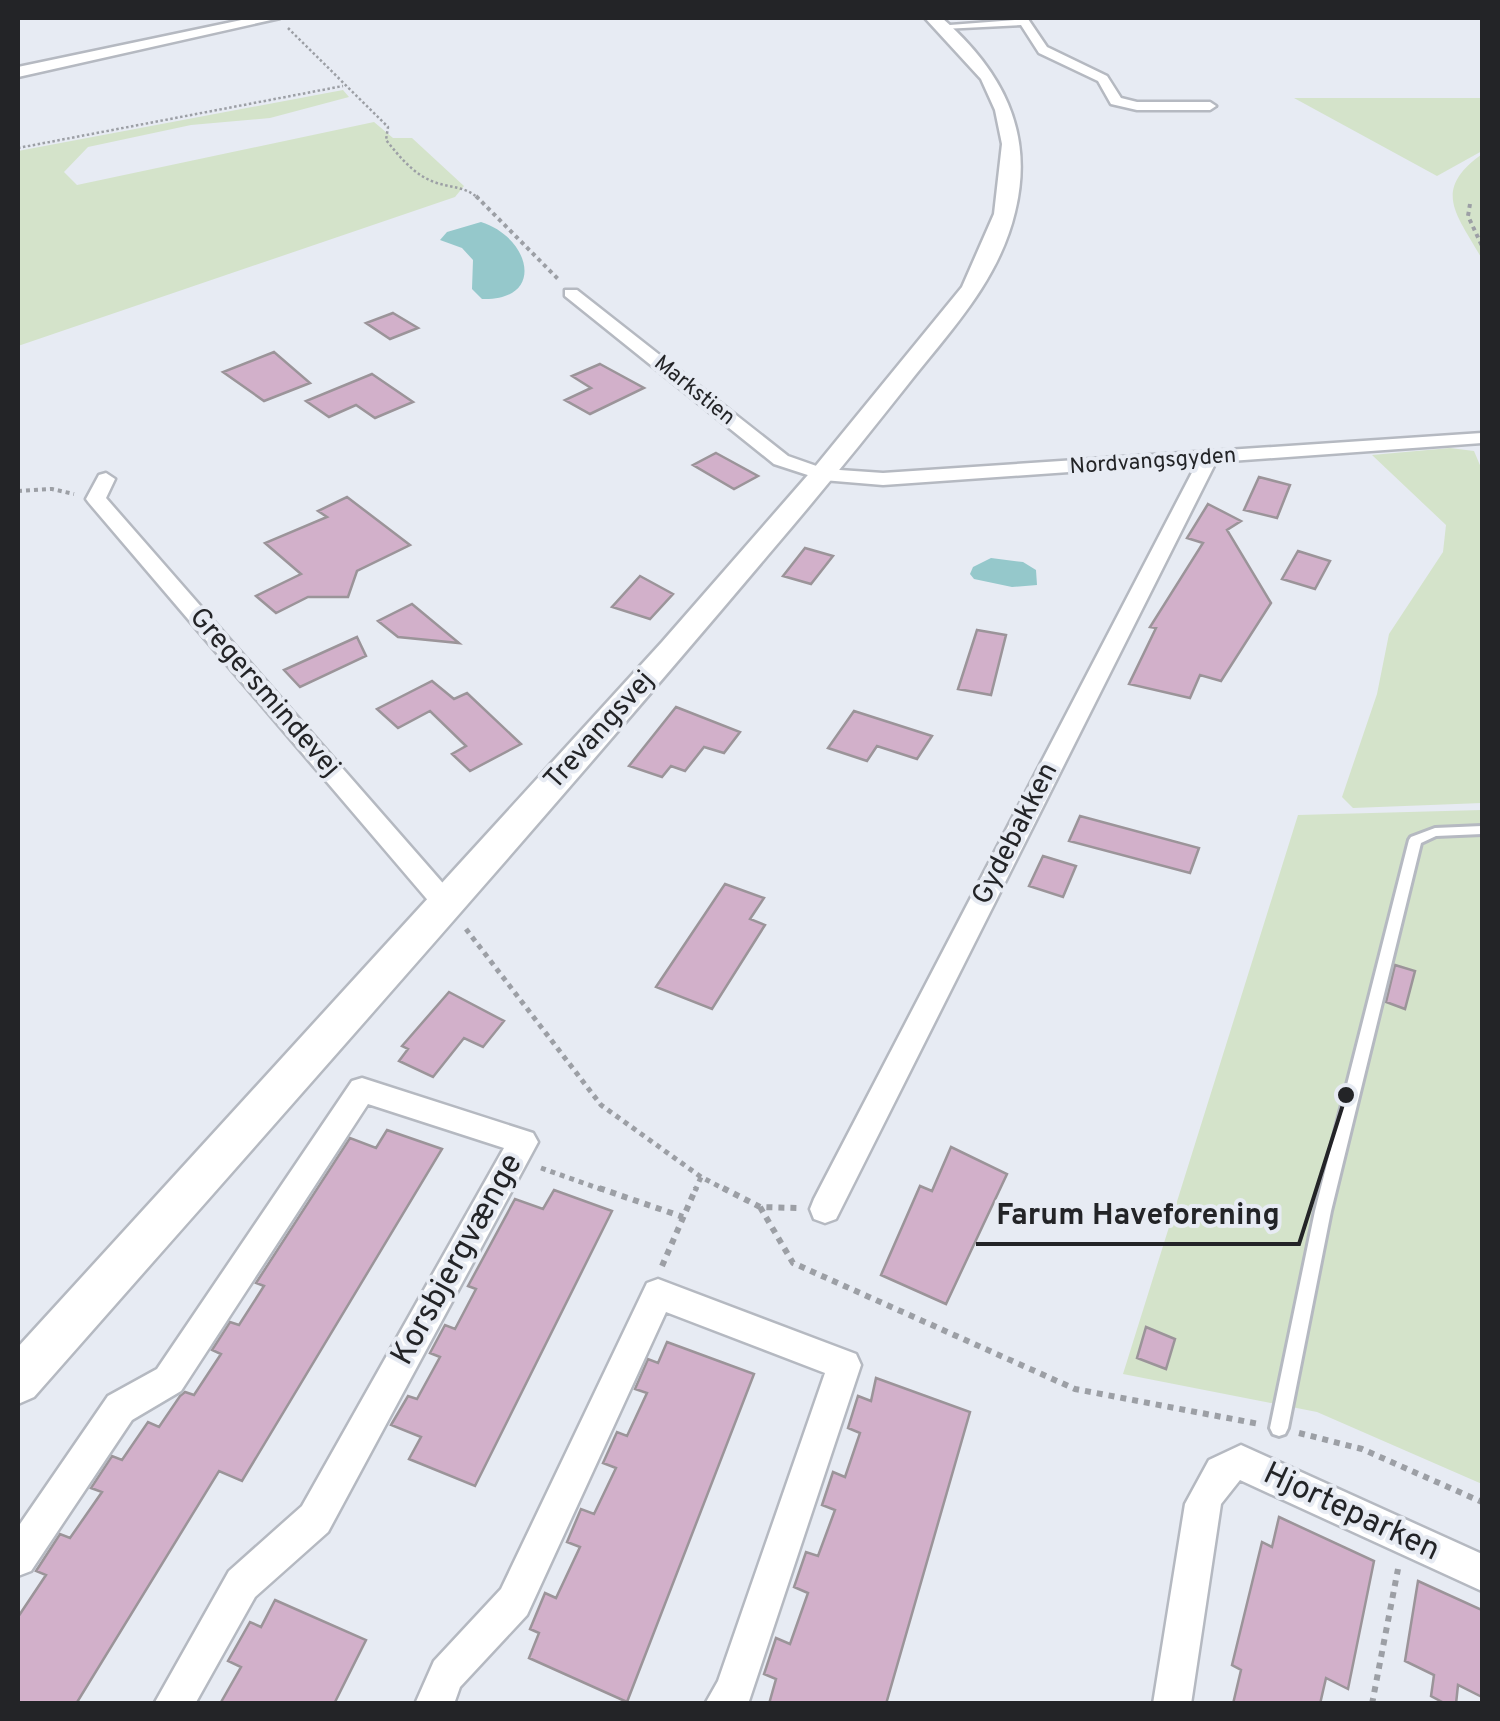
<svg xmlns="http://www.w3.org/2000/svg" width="1500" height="1721" font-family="Overpass,sans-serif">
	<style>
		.green { fill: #d4e3ca }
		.water { fill: #95c8cb }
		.building { fill: #d2b0ca; stroke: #9b9499; stroke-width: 2.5 }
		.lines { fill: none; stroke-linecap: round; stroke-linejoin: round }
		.lane-casing { stroke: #b5b9c1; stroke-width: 6 }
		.street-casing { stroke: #b5b9c1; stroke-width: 5 }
		.secondary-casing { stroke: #b5b9c1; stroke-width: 5 }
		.path-far3 { stroke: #9c9fa5; stroke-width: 2.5; stroke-dasharray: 2.5 2.5; stroke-linecap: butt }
		.path-far2 { stroke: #9c9fa5; stroke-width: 4; stroke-dasharray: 4 4; stroke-linecap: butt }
		.path-far1 { stroke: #9c9fa5; stroke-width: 5; stroke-dasharray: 5 5; stroke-linecap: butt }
		.path { stroke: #9c9fa5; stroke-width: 6; stroke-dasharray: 6 6; stroke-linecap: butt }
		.lane { fill: #fff; fill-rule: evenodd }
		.street { fill: #fff; fill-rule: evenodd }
		.secondary { fill: #fff; fill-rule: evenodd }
		.labels { text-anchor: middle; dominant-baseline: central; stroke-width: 8; stroke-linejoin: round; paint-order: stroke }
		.far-street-label { font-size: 22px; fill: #232427; stroke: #e7ebf3 }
		.street-label { font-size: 28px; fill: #232427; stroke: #e7ebf3 }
		.near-street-label { font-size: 32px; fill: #232427; stroke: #e7ebf3 }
		.leader { fill: none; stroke: #232427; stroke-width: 4 }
		.callout-dot { fill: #232427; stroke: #e7ebf3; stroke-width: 4 }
		.callout-label { font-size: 30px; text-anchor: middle; font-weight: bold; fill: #232427; stroke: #e7ebf3; stroke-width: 8; stroke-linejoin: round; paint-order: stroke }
	</style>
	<rect width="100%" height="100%" fill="#e7ebf3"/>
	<path class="green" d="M343,90L349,97L270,118L191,125L88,147L64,172L77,185L374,122L393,138H412L464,186L455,197L18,346V151Z
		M1294,98H1482V151L1437,176Z
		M1482,154V259C1457,214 1431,191 1482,154Z
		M1450,448L1474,451L1482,470V803L1353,808L1342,797L1377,694L1389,634L1443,552L1446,525L1372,455Z
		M1482,810V1484L1317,1412L1123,1374L1298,815Z"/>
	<path class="water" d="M481,222C530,237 547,301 482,299L472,289L473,260L462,248L440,240L447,232Z
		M991,558L1023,562L1036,570L1037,585L1012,587L974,579L970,574L973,567Z"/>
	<path class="building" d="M393,313L418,328L390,339L366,323Z
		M274,352L310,383L264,401L223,372Z
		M600,364L644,388L590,414L565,400L591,388L572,376Z
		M372,374L413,402L375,418L356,405L329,417L306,401Z
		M716,453L758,476L734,489L693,465Z
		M1259,477L1290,485L1277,518L1244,510Z
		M347,497L410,545L357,571L348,597H308L276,613L256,596L301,574L265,543L327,517L318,511Z
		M1208,504L1241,521L1227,530L1271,603L1221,681L1200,675L1190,698L1129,684L1156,628L1150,627L1203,543L1187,538Z
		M805,548L833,556L811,584L783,576Z
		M1298,551L1330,561L1315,589L1282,579Z
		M640,576L673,594L650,619L612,607Z
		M412,604L459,643L398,637L378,621Z
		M977,630L1006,635L991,695L958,689Z
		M357,637L366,656L300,687L284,670Z
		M432,681L454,699L467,693L521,744L470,771L452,754L466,746L430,711L398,728L377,709Z
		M676,707L740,732L724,753L704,747L685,771L671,766L662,777L629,766Z
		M854,711L932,736L917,759L877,746L867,761L828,748Z
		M1080,816L1199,848L1190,873L1069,841Z
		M1043,856L1076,866L1063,897L1029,886Z
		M725,884L764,898L750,919L765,925L712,1009L656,987Z
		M1395,965L1415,971L1405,1009L1386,1002Z
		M449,992L504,1021L483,1047L464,1038L433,1077L399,1061L408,1049L402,1046Z
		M387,1130L442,1149L242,1481L219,1471L76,1704H18V1617L46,1575L36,1571L60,1534L70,1538L102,1492L91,1488L112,1456L122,1460L148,1422L159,1427L180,1396L185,1392L194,1395L221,1354L212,1350L230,1322L239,1325L264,1286L256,1283L350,1138L376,1148Z
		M951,1147L1007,1174L946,1304L881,1275L920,1186L932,1191Z
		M554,1190L612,1211L475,1486L409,1459L421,1437L391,1425L408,1396L417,1399L440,1357L430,1353L445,1325L455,1329L476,1289L468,1286L515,1199L543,1209Z
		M1146,1327L1175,1339L1166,1369L1137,1358Z
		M667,1342L754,1374L627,1702L529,1658L539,1633L530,1629L545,1593L556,1598L580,1547L567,1542L581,1509L594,1514L616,1468L603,1463L617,1432L627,1436L647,1393L635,1389L648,1359L658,1363Z
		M876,1378L970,1412L886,1704H769L776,1679L764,1674L776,1638L790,1644L808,1593L794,1587L806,1552L818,1556L835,1510L822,1505L833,1472L845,1477L860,1433L848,1428L858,1396L871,1401Z
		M1279,1517L1374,1561L1348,1689L1326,1678L1320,1704H1233L1241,1670L1232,1665L1262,1542L1272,1547Z
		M1418,1581L1482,1610V1697L1458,1685L1456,1704H1446L1431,1696L1434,1675L1405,1661Z
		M275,1600L366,1640L334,1704H220L241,1667L228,1661L250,1622L261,1627Z"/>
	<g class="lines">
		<defs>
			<path id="lane" d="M1482,826V834L1436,836L1421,843L1331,1211L1288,1428L1285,1434L1279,1436L1273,1434L1270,1428L1315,1211L1409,840L1411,837L1435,828Z"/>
			<path id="street" d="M1028,19L1047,47L1107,76L1121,98L1137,102H1210L1216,106L1210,110H1137L1111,104L1098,81L1039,53L1021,25L943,29L937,26Z
				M565,290H577L788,456L825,469L883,473L1482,433V443L1216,462L836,1219L825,1223L814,1219L810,1209L814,1199L1197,463L883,485L823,480L774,464L565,296Z
				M106,473L115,479L106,498L455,897L459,904L455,911H437L89,503L86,499L99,475Z
				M362,1078L533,1133L538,1142L328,1532L255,1597L195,1704H154L229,1571L302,1506L504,1148L368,1104L181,1391L132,1420L31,1571L18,1576V1527L108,1396L157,1369L352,1081Z
				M658,1279L856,1354L861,1365L748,1704H705L718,1681L825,1373L666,1312L527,1615L460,1687L454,1704H415L434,1661L501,1589L647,1283Z
				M1241,1445L1482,1554V1591L1240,1480L1221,1504L1191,1704H1153L1185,1504L1209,1460Z"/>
			<path id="secondary" d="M251,18H280L18,77V67Z
				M925,18H942C1001,70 1035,131 1015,212C999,280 951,330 909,383C865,439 820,494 774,548C532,835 282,1115 34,1397L18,1404V1347L662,642L814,468L962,287L994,214L1002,144L995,110L981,79Z"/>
		</defs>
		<use href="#lane" class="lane-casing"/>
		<use href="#street" class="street-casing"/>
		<use href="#secondary" class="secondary-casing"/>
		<path class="path-far3" d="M288,28L388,127L386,140C400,157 413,174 434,182C450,188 466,186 479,199
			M18,148L343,86"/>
		<path class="path-far2" d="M476,196L559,280
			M1470,204L1468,216L1482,246
			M18,491L52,489L74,494"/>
		<path class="path-far1" d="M466,929L601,1105L701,1177L728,1191
			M541,1168L606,1191
			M695,1191L701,1177"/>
		<path class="path" d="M599,1188L683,1217
			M723,1188L760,1207L797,1208
			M760,1207L793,1263L1075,1389L1259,1424
			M662,1266L696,1188
			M1299,1433L1362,1449L1482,1502
			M1372,1704L1398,1569"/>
		<use href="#lane" class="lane"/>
		<use href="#street" class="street"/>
		<use href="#secondary" class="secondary"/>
	</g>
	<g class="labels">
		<g class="far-street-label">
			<text transform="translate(694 391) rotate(39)">Markstien</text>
			<text transform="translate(1153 462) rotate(-4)">Nordvangsgyden</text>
		</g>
		<g class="street-label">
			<text transform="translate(264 693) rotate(49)">Gregersmindevej</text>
			<text transform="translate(600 731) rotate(-48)">Trevangsvej</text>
			<text transform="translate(1016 834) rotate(-63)">Gydebakken</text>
		</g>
		<g class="near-street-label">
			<text transform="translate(458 1260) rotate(-61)">Korsbjergvænge</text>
			<text transform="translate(1351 1513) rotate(25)">Hjorteparken</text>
		</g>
	</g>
	<path class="leader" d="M1346 1095L1299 1244H976"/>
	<circle class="callout-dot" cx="1346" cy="1095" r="10"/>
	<g class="callout-label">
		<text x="1138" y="1224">Farum Haveforening</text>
	</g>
	<rect width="1500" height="1721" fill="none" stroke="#232427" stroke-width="40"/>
</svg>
